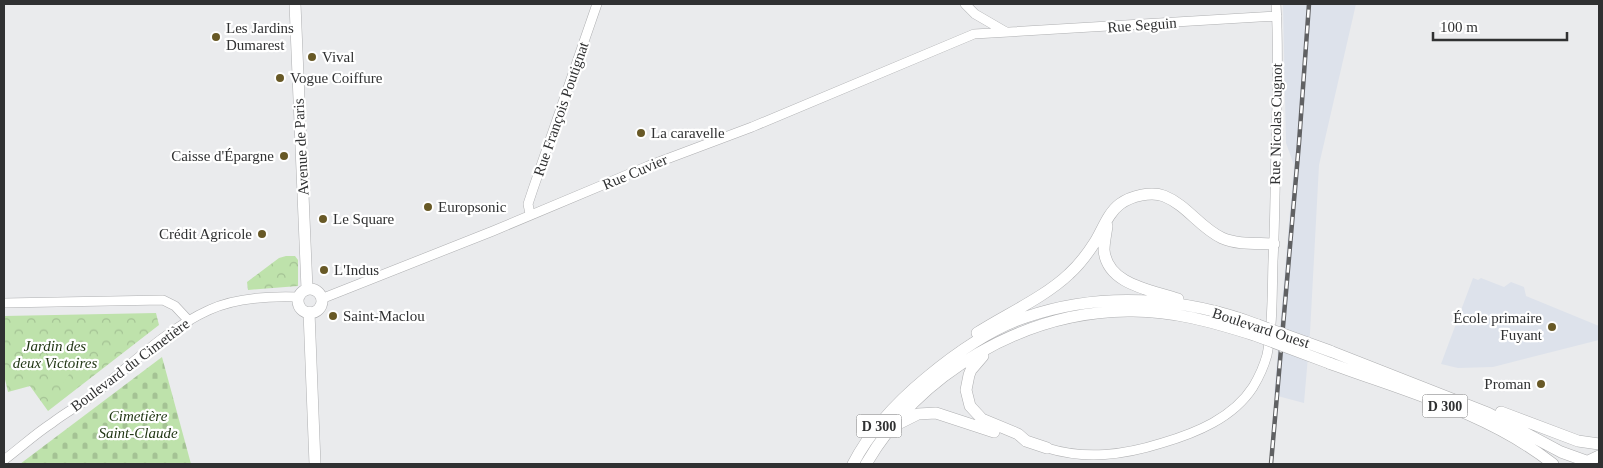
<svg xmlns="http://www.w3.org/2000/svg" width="1603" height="468" font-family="Georgia,serif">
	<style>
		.built { fill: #dde2eb }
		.cemetery { fill: url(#cemetery-stones) }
		.park { fill: url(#park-crowns) }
		.garden { fill: #bee2ab }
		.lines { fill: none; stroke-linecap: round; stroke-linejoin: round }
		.minor-casing { stroke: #aeafb1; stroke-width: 10 }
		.major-casing { stroke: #aeafb1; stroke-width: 12 }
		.minor { stroke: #fff; stroke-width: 9 }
		.major { stroke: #fff; stroke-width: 11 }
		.rail-casing { stroke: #606163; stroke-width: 4.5 }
		.rail { stroke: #fff; stroke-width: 2.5; stroke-dasharray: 8; stroke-linecap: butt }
		.major-bridge-casing { stroke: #aeafb1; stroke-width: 12; stroke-linecap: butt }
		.major-bridge { stroke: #fff; stroke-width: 11 }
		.poi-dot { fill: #685926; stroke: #fff; stroke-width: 2 }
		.labels { text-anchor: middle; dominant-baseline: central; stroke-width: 4.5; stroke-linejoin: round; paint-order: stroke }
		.shield { fill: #fff; stroke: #6e6f70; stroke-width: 1 }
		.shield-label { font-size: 14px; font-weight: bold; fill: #303132 }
		.street-label { font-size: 15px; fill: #303132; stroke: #fff }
		.poi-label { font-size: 15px; fill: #303132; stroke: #fff; text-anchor: start }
		.park-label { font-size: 15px; font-style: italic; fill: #1e3311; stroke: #fff }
	</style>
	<defs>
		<pattern id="cemetery-stones" width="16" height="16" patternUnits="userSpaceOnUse" patternTransform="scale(1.25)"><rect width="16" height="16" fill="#bee2ab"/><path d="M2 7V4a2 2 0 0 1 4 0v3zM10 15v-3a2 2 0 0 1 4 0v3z" fill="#a4c294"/></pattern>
		<pattern id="park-crowns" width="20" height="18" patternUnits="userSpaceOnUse" patternTransform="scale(1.25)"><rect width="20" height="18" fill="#bee2ab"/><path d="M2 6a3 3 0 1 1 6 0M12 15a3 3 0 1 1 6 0" fill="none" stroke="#a4c294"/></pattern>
	</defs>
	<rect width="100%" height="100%" fill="#eaebed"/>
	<path class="built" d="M1283,4H1356L1319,165L1310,333L1304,403L1274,395L1294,165L1286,143Z
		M1473,278L1478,280L1481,278L1504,287L1511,282L1524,287L1526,296L1599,326V340L1493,367L1458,368L1441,364Z"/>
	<path class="cemetery" d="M162,357L191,464H20Z"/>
	<path class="park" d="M286,256H295L298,260V286L248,290L247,282L279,258Z
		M156,313L159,325L48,411L30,386L8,392L4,375V316Z"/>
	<path class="garden" d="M65,349L80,359L61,386L47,376Z"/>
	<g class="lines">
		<defs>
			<path id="minor" d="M965,4L975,14L1006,32
				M530,214L528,204L533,189L597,4
				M321,299L493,231L648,166L752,127L974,34L1277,16
				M4,303L163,300L175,306L189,321
				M1047,448C1086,460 1124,455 1162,443C1196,433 1233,418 1253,387C1259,377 1264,366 1267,355C1273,326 1272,291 1273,261C1275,223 1275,185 1276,148C1277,100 1279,52 1276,4
				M4,460C20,448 35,434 52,423C66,412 82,404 96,393C132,364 167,329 209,310C236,297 270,296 299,297"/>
			<path id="major" d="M295,4L307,289
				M1107,226C1106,234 1104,242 1104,250C1107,285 1152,290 1178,299
				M298 301a12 12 0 1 1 24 0a12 12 0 1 1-24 0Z
				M309,312L315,464
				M977,333C1005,315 1045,297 1069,274C1079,265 1088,253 1095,242C1103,229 1108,213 1120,204C1131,196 1151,191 1164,196C1187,205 1200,228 1222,238C1238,245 1257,243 1274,244
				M1330,351L1488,413L1561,452L1586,461
				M983,356L971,370L969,375L966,390L970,406L982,419L1018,434L1026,441L1047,448
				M1329,363C1405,391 1489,413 1553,464
				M1501,412L1578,441L1599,444
				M900,423L918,414L936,413L994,432
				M853,464C870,431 897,402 926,378C956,353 990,329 1026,317C1101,291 1185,297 1258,325
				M866,464C919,373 1023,312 1128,311C1171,310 1213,322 1254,335
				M1582,464L1599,456"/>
		</defs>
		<use href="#minor" class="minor-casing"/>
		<use href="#major" class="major-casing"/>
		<use href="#minor" class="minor"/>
		<use href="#major" class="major"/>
		<defs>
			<path id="rail" d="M1271,464L1299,143L1309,4"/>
		</defs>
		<use href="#rail" class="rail-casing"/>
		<use href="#rail" class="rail"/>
		<defs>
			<path id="major-bridge" d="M1258,325L1330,351
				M1254,335L1329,363"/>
		</defs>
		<use href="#major-bridge" class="major-bridge-casing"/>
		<use href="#major-bridge" class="major-bridge"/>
	</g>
	<g class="poi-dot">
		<circle cx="216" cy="37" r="5"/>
		<circle cx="312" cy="57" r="5"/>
		<circle cx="280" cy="78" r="5"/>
		<circle cx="641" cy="133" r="5"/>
		<circle cx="284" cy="156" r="5"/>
		<circle cx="428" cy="207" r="5"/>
		<circle cx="323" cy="219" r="5"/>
		<circle cx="262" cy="234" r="5"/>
		<circle cx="324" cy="270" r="5"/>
		<circle cx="333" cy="316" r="5"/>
		<circle cx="1552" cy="327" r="5"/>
		<circle cx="1541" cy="384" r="5"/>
	</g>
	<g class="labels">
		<g class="shield">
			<rect x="1422.5" y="394.5" width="45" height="23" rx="4"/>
			<rect x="856.5" y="414.5" width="45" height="23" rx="4"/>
		</g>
		<g class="shield-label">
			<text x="1445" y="406">D 300</text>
			<text x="879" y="426">D 300</text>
		</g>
		<g class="street-label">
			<text transform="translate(1142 25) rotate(-4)">Rue Seguin</text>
			<text transform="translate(561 109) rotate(-71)">Rue François Poutignat</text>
			<text transform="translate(1276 124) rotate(-89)">Rue Nicolas Cugnot</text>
			<text transform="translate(301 147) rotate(-93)">Avenue de Paris</text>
			<text transform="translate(635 172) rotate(-23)">Rue Cuvier</text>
			<text transform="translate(1261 328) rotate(18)">Boulevard Ouest</text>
			<text transform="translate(130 365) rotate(-37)">Boulevard du Cimetière</text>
		</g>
		<g class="poi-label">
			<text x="226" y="28">Les Jardins<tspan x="226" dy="17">Dumarest</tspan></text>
			<text x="322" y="57">Vival</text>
			<text x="290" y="78">Vogue Coiffure</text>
			<text x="651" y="133">La caravelle</text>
			<text x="274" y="156" text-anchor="end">Caisse d'Épargne</text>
			<text x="438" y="207">Europsonic</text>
			<text x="333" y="219">Le Square</text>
			<text x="252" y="234" text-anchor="end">Crédit Agricole</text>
			<text x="334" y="270">L'Indus</text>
			<text x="343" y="316">Saint-Maclou</text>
			<text x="1542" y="318" text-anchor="end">École primaire<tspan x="1542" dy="17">Fuyant</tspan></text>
			<text x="1531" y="384" text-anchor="end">Proman</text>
		</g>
		<g class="park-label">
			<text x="55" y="346">Jardin des<tspan x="55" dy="17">deux Victoires</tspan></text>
			<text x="138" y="416">Cimetière<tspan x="138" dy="17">Saint-Claude</tspan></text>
		</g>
	</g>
	<rect width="1603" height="468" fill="none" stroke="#303132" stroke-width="10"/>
	<path d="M1433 32v8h134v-8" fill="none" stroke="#303132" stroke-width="2.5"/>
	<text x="1440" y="32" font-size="15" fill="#303132" stroke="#ffffff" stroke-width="4" paint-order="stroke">100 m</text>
</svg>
